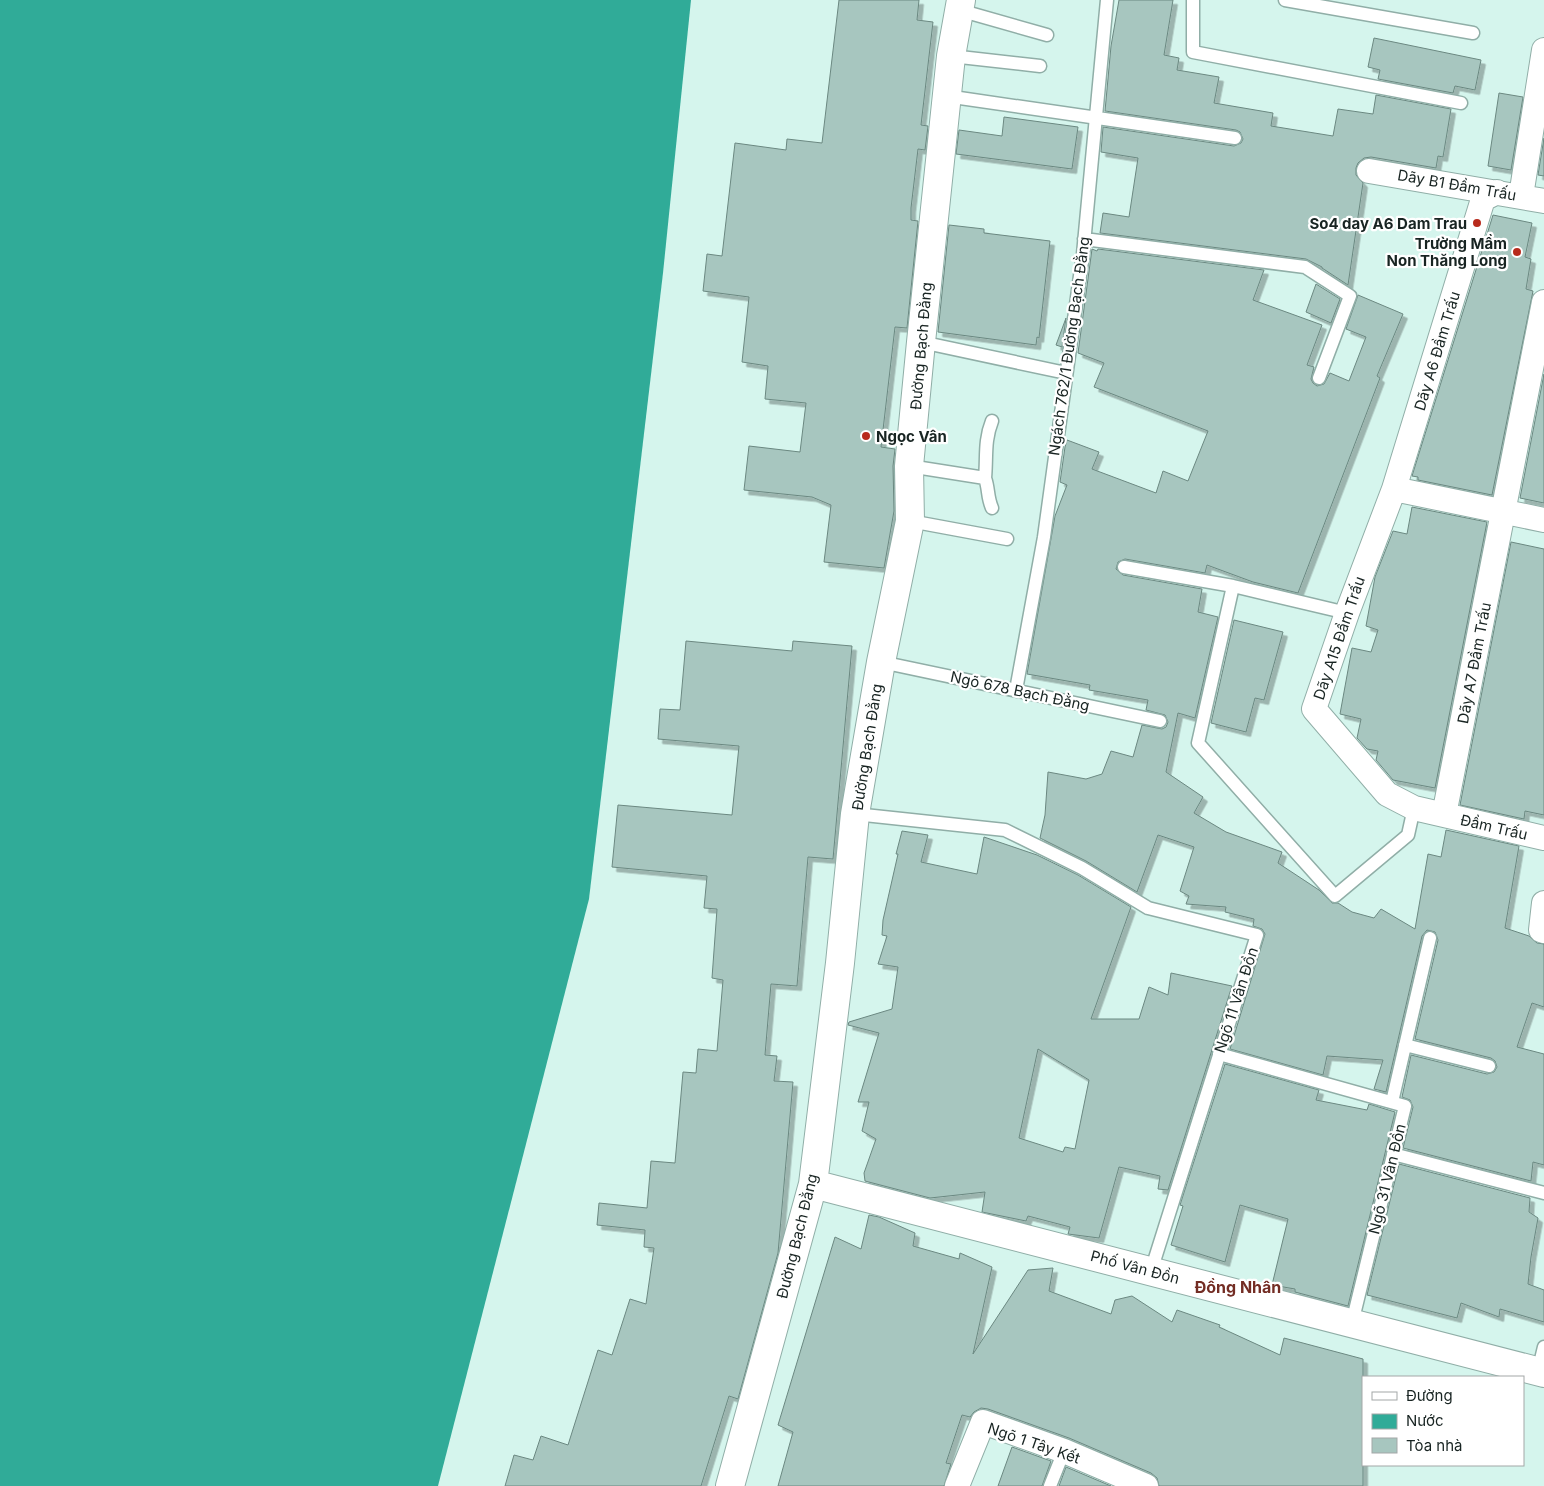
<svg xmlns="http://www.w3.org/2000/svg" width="1544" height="1486" font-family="Inter,sans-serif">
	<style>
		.water { fill: #30ab98 }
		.building { fill: #a7c6bf; stroke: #6b8881; fill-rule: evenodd; filter: url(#shadow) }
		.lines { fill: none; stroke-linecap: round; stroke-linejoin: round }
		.service-casing { stroke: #90aea7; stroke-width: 15 }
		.minor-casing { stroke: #90aea7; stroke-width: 26 }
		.tertiary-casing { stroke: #90aea7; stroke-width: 30 }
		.service { stroke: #fff; stroke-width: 12 }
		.minor { stroke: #fff; stroke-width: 24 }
		.tertiary { stroke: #fff; stroke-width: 28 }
		.poi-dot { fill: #b82a1c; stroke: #fff; stroke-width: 2 }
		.labels { text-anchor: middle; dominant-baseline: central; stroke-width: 4.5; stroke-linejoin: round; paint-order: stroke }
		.street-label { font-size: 15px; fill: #182422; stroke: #fff }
		.poi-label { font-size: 15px; font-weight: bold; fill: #182422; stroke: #fff; text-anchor: end }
		.neighbourhood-label { font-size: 16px; font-weight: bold; fill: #732d24; stroke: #fff }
	</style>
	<defs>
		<filter id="shadow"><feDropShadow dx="4.5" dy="4.5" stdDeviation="0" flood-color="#0004"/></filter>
	</defs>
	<rect width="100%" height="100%" fill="#d5f5ed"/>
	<path class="water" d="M0,0H691L663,273L589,899L438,1486H0Z"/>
	<path class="building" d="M839,0H919L917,20L933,22L921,125L928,126L925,150L918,149L911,208V220L918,221L907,328L895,327L881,447L895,449L893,466L894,511L884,568L824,562L831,505L812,497L744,490L749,446L800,452L806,403L765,399L768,366L742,362L749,297L703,291L707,254L722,256L735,143L786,150L787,139L822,143Z
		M1119,0H1173L1164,55L1179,58L1177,70L1219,77L1214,103L1273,113L1271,126L1333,136L1338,109L1373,114L1376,95L1451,109L1443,157L1438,156L1436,168L1371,157L1364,158L1358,163L1356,168V175L1363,183L1348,285L1322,268V267L1306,259L1100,233L1103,213L1129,217L1138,158L1101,152L1103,127L1234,146L1241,143L1243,139L1240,132L1236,130L1105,111L1111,46Z
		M1374,38L1481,60L1475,90L1455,86L1453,93L1378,79L1380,70L1368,67Z
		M1499,93L1523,97L1511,170L1488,166Z
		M1004,117L1078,127L1072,169L956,154L959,130L1002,136Z
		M1544,138V176L1538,175Z
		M1493,215L1532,223L1525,257L1531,259L1526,289L1533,291L1492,495L1418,480V477L1412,476Z
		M949,225L984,229V233L1050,241L1039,338L1037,337L1036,345L938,332Z
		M1092,249L1097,251L1098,249L1264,270L1253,300L1322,325L1307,365L1314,367L1311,379L1313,383L1317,386L1324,384L1330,373L1349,381L1366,337L1346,329L1358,295L1403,314L1377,376L1380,378L1298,593L1253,582L1207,565L1205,573L1125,559L1118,562L1116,569L1123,575L1202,589L1198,612L1218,617L1195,718L1178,713L1166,772L1203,797L1194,813L1226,832L1282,852L1278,863L1319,890L1332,903H1338L1352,912L1374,918L1381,909L1415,929L1428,854L1441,857L1446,830L1519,846L1505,928L1529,936L1537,943L1544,944V1007L1532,1003L1517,1047L1544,1054V1165L1533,1162L1531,1181L1403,1148L1413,1107L1410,1100L1402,1097L1411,1055L1487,1074L1494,1072L1497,1067L1495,1061L1491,1058L1415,1039L1438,940L1435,932L1427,930L1422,936L1386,1092L1374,1089L1383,1060L1327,1056L1323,1075L1230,1049L1265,934L1262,929L1253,926L1254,919L1225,912L1226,907L1186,904L1189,896L1180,891L1194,847L1158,835L1137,892L1086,861L1040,838L1045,815L1048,772L1086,779L1102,774L1111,751L1133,757L1142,725L1162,729L1166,727L1168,722L1165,715L1146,710L1148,700L1089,690L1090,685L1027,674L1055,516L1067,485L1060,482L1065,447L1067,440L1099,452L1092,469L1156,493L1163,471L1188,481L1208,431L1094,387L1104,363L1078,353Z
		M1316,284L1340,299L1331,323L1306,312Z
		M1066,318L1062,347L1056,345Z
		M1544,374V503L1520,498Z
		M1412,507L1487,522L1435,788L1393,780L1376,760L1378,751L1367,749L1357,738L1361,719L1340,714L1352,648L1371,652L1378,630L1366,626L1375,577L1393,531L1407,534Z
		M1511,542L1544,549V815L1525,811L1524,819L1460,805Z
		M1234,620L1283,632L1264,700L1255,698L1246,732L1211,723Z
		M686,641L792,651L793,641L852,646L833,859L808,857L797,986L771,984L765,1055L777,1056L774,1081L793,1082L778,1253L738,1399L729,1396L701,1486H505L514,1455L533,1460L541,1436L568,1445L598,1350L612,1355L630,1299L646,1304L654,1248L644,1247L645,1230L597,1225L599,1203L647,1208L651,1161L675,1163L683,1072L696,1073L698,1049L717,1051L723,980L712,978L717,909L704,908L707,876L612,867L618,805L732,815L739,746L658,739L660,709L680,710Z
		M902,831L928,835L921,862L977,874L984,837L1037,855L1078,875L1131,907L1091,1019H1139L1149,987L1168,995L1171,973L1232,986L1168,1190L1158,1189L1160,1176L1119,1167L1099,1238L1068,1234L1070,1227L1028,1216L1026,1221L982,1212L985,1192L930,1198L865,1181L864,1173L876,1139L862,1131L869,1102H858L879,1033L848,1025L849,1022L892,1009L898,967L878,964L887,936L882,935L883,920L898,854H896ZM1038,1049L1089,1080L1075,1149L1065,1147L1063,1152L1019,1138Z
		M1225,1064L1319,1090L1316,1100L1367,1110L1369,1104L1395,1112L1348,1306L1295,1292V1289L1272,1285L1288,1219L1240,1205L1225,1262L1171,1245L1183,1206L1180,1205Z
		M1399,1164L1530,1198L1529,1212L1538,1218L1531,1257L1528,1284L1544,1290V1322L1500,1309L1499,1317L1461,1303L1457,1318L1367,1295Z
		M869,1215L879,1217L915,1233L913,1246L959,1259L960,1253L992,1267L973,1354L1028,1270L1053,1268L1049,1291L1111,1314L1115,1300L1132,1296L1172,1322L1177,1310L1220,1325L1219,1327L1280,1355L1284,1338L1363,1359V1486H1159L1157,1478L1151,1473L1069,1438L988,1409L981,1408L974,1412L970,1417L962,1415L946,1463L951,1464L944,1486H778L793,1432L778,1425L835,1237L861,1249Z
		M1012,1447L1051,1461L1042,1486H998Z
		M1066,1467L1111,1486H1059Z"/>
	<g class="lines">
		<defs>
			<path id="service" d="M1193,0V52L1461,103
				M1285,0L1473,33
				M959,10L1047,35
				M951,56L1040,66
				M946,96L1235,138
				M1084,239L1305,267L1350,296L1319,378
				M921,342L1066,373
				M909,466L985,478C989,489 987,497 992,508
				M985,478C987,457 984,441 992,421
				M910,521L1007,539
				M1124,567L1233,586L1347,613
				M1233,586L1198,743L1335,896L1408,835L1414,808
				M881,662L1160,721
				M1016,690L1044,537L1083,254L1107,0
				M855,814L1005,830L1082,868L1148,908L1257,935L1151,1271
				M1405,1045L1489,1066
				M1219,1054L1405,1106L1352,1323
				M1392,1102L1430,938
				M1393,1154L1544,1193
				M1538,1372L1544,1347
				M1050,1486L1064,1451"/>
			<path id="minor" d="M1369,171L1544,201
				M1497,192L1483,199L1394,489L1347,613L1314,709L1387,794L1414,808L1544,838
				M1521,196L1544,50
				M1394,489L1544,520
				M1444,815L1544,302
				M1544,903L1541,930L1544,931
				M957,1486L983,1422L1064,1451L1146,1486"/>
			<path id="tertiary" d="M813,1184L1544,1373
				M730,1486L813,1184L840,963L855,814L881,662L910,521L909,466L921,342L951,56L961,0"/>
		</defs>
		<use href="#service" class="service-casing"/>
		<use href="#minor" class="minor-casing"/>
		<use href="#tertiary" class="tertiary-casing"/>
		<use href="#service" class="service"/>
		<use href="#minor" class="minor"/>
		<use href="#tertiary" class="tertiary"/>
	</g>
	<g class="poi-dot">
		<circle cx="1477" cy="223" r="5"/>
		<circle cx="1517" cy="252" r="5"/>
		<circle cx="866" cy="436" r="5"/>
	</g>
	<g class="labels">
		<g class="street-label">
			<text transform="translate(1457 185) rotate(10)">Dãy B1 Đầm Trấu</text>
			<text transform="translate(921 346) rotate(-85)">Đường Bạch Đằng</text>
			<text transform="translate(1069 346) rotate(-82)">Ngách 762/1 Đường Bạch Đằng</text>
			<text transform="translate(1437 351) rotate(-73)">Dãy A6 Đầm Trấu</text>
			<text transform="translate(1339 638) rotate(-71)">Dãy A15 Đầm Trấu</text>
			<text transform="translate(1474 663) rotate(-79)">Dãy A7 Đầm Trấu</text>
			<text transform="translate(1020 691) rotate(12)">Ngõ 678 Bạch Đằng</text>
			<text transform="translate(867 747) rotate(-81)">Đường Bạch Đằng</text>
			<text transform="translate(1494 827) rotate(13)">Đầm Trấu</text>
			<text transform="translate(1236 1000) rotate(-72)">Ngõ 11 Vân Đồn</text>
			<text transform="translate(1387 1179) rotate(-76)">Ngõ 31 Vân Đồn</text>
			<text transform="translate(797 1236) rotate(-76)">Đường Bạch Đằng</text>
			<text transform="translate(1135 1267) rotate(15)">Phố Vân Đồn</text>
			<text transform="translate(1034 1443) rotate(19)">Ngõ 1 Tây Kết</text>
		</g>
		<g class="poi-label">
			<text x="1467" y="223">So4 day A6 Dam Trau</text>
			<text x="1507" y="243">Trường Mầm<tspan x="1507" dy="17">Non Thăng Long</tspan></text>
			<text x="876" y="436" text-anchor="start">Ngọc Vân</text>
		</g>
		<g class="neighbourhood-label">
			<text x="1238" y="1287">Đồng Nhân</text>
		</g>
	</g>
	<rect x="1362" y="1376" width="162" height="90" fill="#ffffff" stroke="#a3a7a7"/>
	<rect x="1372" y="1392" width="25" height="8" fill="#ffffff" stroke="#a3a7a7"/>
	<text x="1406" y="1401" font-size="15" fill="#182422">Đường</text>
	<rect x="1372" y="1414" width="25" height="15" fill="#30ab98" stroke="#a3a7a7"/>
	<text x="1406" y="1426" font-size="15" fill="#182422">Nước</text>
	<rect x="1372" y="1438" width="25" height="15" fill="#a7c6bf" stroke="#a3a7a7"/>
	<text x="1406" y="1451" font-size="15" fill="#182422">Tòa nhà</text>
</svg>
